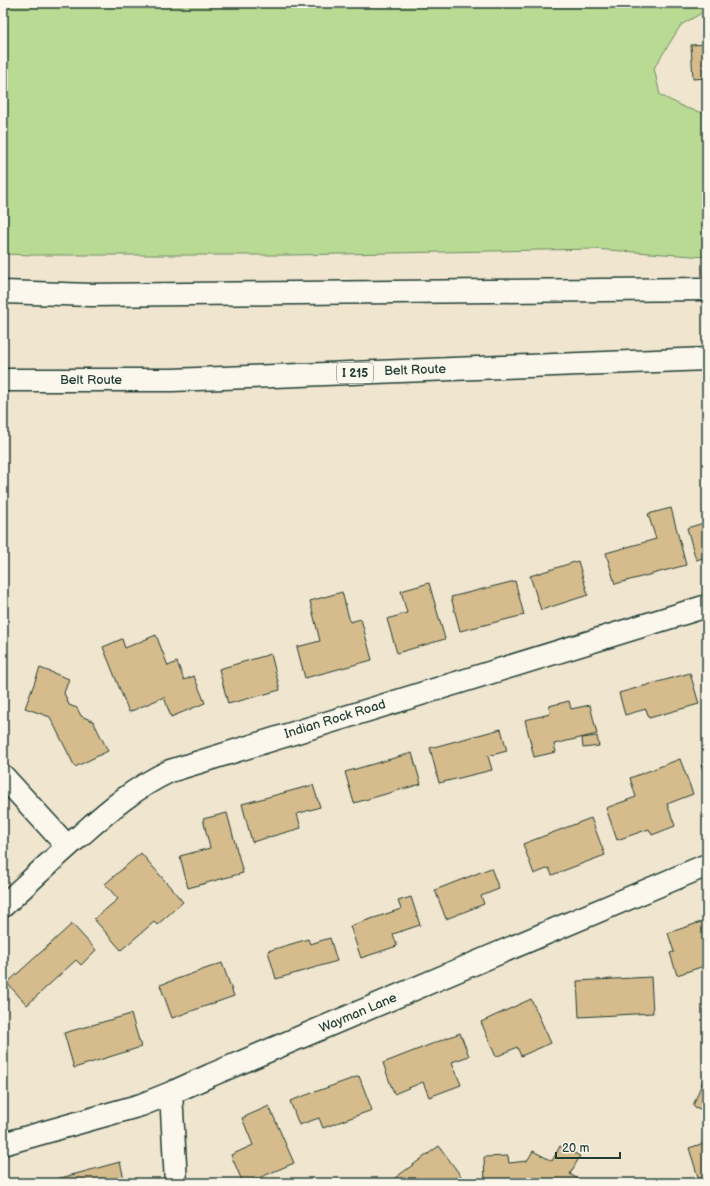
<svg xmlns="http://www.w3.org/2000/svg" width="710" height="1186" font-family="'Balsamiq Sans',sans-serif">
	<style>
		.green { fill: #b9da93; stroke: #6c8c64 }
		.building { fill: #d6bc8c; stroke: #1f3d34 }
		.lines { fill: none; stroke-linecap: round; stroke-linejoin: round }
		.minor-casing { stroke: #1f3d34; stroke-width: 25 }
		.highway-casing { stroke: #1f3d34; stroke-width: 25 }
		.minor { stroke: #fbf7ec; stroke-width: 22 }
		.highway { stroke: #fbf7ec; stroke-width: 22 }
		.labels { text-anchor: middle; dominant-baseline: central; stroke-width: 3.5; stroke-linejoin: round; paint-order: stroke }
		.shield { fill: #fbf7ec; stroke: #61756b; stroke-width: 1 }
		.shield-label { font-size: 12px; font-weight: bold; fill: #1f3d34 }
		.street-label { font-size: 13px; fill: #1f3d34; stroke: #fbf7ec }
	</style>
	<rect width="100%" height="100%" fill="#f0e5cf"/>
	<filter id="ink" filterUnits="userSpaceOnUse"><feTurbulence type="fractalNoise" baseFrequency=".025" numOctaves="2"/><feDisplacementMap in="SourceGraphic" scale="8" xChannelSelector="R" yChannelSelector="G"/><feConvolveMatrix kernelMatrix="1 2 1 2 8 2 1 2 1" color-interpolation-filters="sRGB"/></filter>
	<g filter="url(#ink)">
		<path class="green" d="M3,3H707V10L681,25L654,68L660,95L686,108L707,114V257L593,249L291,255H33L3,254Z"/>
		<path class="building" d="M707,44V78L693,79L691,45Z
			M671,508L686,565L615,584L606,553L656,539L648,514Z
			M707,522V557L696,560L687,528Z
			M578,561L588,595L541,610L530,576Z
			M515,581L524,615L460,631L451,597Z
			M429,583L445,639L397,653L387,619L407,613L401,591Z
			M342,592L350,622L361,619L372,660L305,678L297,647L320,641L310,601Z
			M156,635L168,666L177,662L184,680L194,676L205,703L171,717L164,697L129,712L103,647L122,639L125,648Z
			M3,644H6L7,684H3Z
			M271,654L280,690L228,704L219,669Z
			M40,668L69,679L64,693L69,705L77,708L81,716L93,721L108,751L75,767L50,717L25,708Z
			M690,673L699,704L649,718L646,709L625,715L619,693Z
			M569,701L571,709L590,705L597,734L554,744L556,752L534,757L525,720L550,714L549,706Z
			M501,729L507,751L488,756L492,770L439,783L430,748Z
			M597,736L599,746L583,748L582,738Z
			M412,753L421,784L354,803L345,772Z
			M680,759L693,794L667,804L675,826L652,835L649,829L617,840L606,808L636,797L630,778Z
			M707,763V780L701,765Z
			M313,785L320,807L297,814L301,828L252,842L242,804Z
			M227,813L243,873L188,888L180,856L210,848L203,819Z
			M591,818L605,855L552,875L549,868L534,874L523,844Z
			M141,853L183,902L157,925L154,922L121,950L94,919L118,899L105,884Z
			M491,868L499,889L481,896L484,904L446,919L435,890Z
			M411,897L420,925L393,934L397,946L361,958L350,926L401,909L398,901Z
			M707,920V974L704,966L677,975L670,953L674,952L668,933Z
			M72,924L96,950L81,965L76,960L27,1005L7,983Z
			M330,938L337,961L276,979L268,951L308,939L310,944Z
			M222,963L234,996L172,1018L160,985Z
			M651,977L653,1013L579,1017L577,981Z
			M531,999L551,1043L521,1056L517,1047L496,1057L481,1022Z
			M131,1014L141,1047L74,1068L64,1033Z
			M460,1033L469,1056L452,1062L461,1085L429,1097L423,1082L394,1094L383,1063Z
			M707,1070V1112L693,1106Z
			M359,1076L372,1110L323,1128L319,1118L299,1125L290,1101Z
			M269,1106L294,1163L247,1183H243L231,1155L253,1145L242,1118Z
			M707,1142V1183H700L689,1148Z
			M439,1146L466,1183H388Z
			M560,1146L580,1156L570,1174L578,1179L579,1183H485L484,1157L508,1156L509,1163L527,1161L533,1151L552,1161Z
			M120,1162L125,1183H54L53,1180Z"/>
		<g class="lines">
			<defs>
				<path id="minor" d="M3,776L67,846
					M3,906C29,882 55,857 82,834C110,809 136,787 170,771L707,606
					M171,1093L176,1183
					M3,1144L141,1105L171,1093L211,1075L707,865"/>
				<path id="highway" d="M3,292L91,295L707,289
					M3,380H172L707,359"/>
			</defs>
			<use href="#minor" class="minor-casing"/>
			<use href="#highway" class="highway-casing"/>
			<use href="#minor" class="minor"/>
			<use href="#highway" class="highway"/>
		</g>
	</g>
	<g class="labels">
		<rect class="shield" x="337" y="363" width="36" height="20" rx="3"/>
		<g class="shield-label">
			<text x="355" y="373">I 215</text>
		</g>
		<g class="street-label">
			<text transform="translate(415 370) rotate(-2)">Belt Route</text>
			<text x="91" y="380">Belt Route</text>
			<text transform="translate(335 719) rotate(-17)">Indian Rock Road</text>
			<text transform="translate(358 1013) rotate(-23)">Wayman Lane</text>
		</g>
	</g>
	<rect width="710" height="1186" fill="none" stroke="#fbf7ec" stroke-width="16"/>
	<rect x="8" y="8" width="694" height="1170" fill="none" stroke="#1f3d34" stroke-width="1.5" filter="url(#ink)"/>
	<path d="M556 1152v6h64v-6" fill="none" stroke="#1f3d34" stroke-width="2"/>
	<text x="562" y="1152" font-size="12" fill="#1f3d34" stroke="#fbf7ec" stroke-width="3" paint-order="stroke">20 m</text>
</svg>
